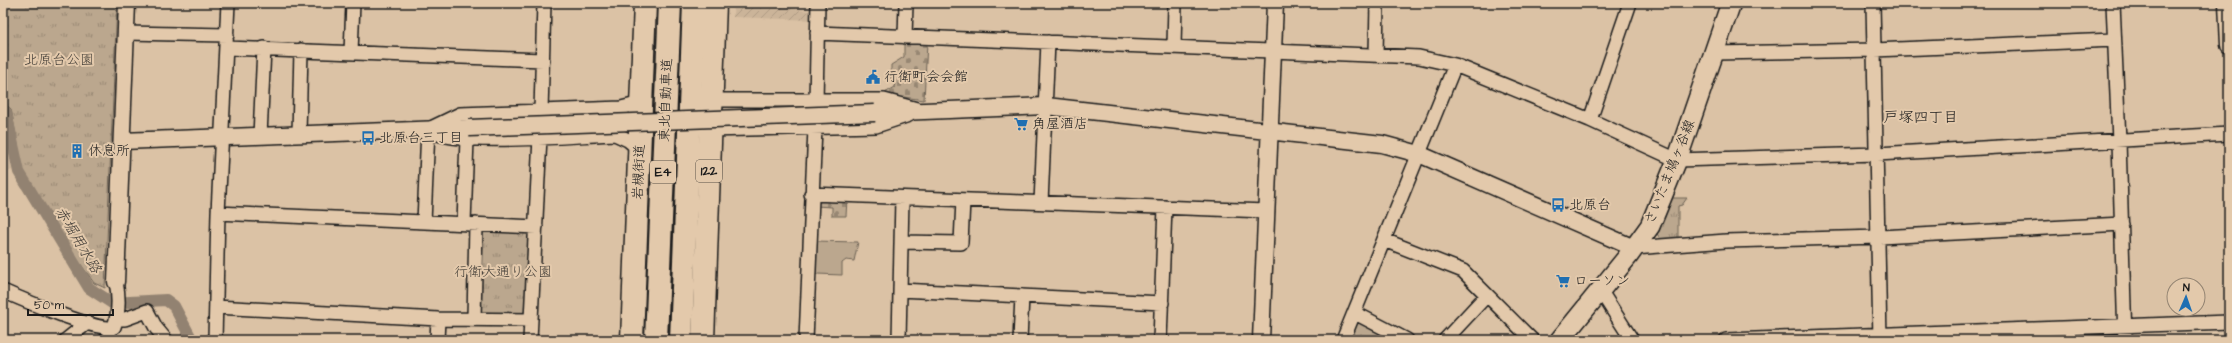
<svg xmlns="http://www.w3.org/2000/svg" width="2232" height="343" font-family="'Architects Daughter','Klee One',sans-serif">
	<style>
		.built { fill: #cbb499 }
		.industrial { fill: url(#industrial-furrows) }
		.green { fill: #bba78e; stroke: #6c6255 }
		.cemetery { fill: url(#cemetery-stones); stroke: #6c6255 }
		.park { fill: url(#park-tufts); stroke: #6c6255 }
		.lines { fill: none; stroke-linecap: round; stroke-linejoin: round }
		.canal { stroke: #928271; stroke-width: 12 }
		.minor-casing { stroke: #1c1c1c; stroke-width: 16 }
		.tertiary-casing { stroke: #1c1c1c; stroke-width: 19 }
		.secondary-casing { stroke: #1c1c1c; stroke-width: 22 }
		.trunk-casing { stroke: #1c1c1c; stroke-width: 25 }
		.motorway-casing { stroke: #1c1c1c; stroke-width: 25 }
		.minor { stroke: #e3c9ab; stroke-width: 13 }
		.tertiary { stroke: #e3c9ab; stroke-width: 16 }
		.secondary { stroke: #e3c9ab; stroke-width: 19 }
		.trunk { stroke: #e3c9ab; stroke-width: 22 }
		.motorway { stroke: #e3c9ab; stroke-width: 22 }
		.tertiary-bridge-casing { stroke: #1c1c1c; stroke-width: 19; stroke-linecap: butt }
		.tertiary-bridge { stroke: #e3c9ab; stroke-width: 16 }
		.labels { text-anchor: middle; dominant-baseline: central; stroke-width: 4; stroke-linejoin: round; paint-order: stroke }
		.shield { fill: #e3c9ab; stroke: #585047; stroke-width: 1 }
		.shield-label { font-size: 13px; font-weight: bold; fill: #1c1c1c }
		.park-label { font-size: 14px; fill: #443f38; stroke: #e3c9ab }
		.poi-label { font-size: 14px; fill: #1c1c1c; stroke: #e3c9ab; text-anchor: start }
		.street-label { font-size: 14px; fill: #1c1c1c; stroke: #e3c9ab }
		.neighbourhood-label { font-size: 15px; fill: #1c1c1c; stroke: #e3c9ab }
		.water-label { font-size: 15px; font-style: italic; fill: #3f3b36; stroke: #e3c9ab }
	</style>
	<defs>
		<pattern id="industrial-furrows" width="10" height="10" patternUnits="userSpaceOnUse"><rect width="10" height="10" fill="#cbb499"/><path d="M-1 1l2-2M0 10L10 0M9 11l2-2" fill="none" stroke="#ae9a83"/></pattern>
		<pattern id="cemetery-stones" width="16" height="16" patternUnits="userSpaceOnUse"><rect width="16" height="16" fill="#bba78e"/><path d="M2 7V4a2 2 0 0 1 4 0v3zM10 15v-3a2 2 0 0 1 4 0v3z" fill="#978773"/></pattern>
		<pattern id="park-tufts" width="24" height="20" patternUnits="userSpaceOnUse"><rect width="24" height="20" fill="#bba78e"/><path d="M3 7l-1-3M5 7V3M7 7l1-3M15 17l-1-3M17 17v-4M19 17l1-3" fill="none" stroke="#978773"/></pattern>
	</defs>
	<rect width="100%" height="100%" fill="#dbc2a5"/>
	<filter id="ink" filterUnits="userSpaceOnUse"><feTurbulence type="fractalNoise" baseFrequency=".025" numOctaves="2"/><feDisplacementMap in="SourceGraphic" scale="8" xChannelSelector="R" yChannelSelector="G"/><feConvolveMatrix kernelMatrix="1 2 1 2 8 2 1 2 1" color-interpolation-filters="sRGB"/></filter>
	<g filter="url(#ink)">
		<path class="built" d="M3,123L12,170L3,174Z"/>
		<path class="industrial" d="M734,3H793V7L799,10L815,11V20L733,17Z"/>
		<path class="green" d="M815,241L858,242L854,261L846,260L842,263V275L817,274L814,277Z"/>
		<path class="cemetery" d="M904,42L927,43L924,100L883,94L895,87L893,80H891V65L904,57Z
			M822,198L847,199L846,216H832V207L815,206Z"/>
		<path class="park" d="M3,3H117L105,288L94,283L75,256L23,171L11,109L3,102Z
			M1668,198H1687L1682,205L1678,206V242H1662L1656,232Z
			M483,228L526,230L531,236L529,310L524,315L478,313V232Z
			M1356,320L1403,340H1347Z"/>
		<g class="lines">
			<path class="canal" d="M3,110L6,113L19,172L89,288L112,303L166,300L174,306L192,340"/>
			<defs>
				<path id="minor" d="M1873,3L1880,340
					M2113,3L2119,141L2125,340
					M126,33L227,35
					M817,33L1419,57L1455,65L1590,120L1677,160L1877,154L2229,134
					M905,37L906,3
					M1174,47L1175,3
					M226,48L543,60
					M351,52L353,3
					M1714,53L1874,50L2114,40
					M1376,55L1377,3
					M711,100H884L917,109
					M816,101L818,3
					M541,111L621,108L641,103
					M1590,120L1630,3
					M431,128L460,114L541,111L544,3
					M710,130L876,126L909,115
					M431,131C456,147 580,135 615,134L628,140L640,150
					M299,134L301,50
					M260,136L264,48
					M811,194L1266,211
					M1041,203L1048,42
					M218,213L536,227
					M424,222L428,129
					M464,223L467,139
					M1384,240L1463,271L1532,340
					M901,242L961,243L963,200
					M1634,248L1726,241L1880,237L2122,224
					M900,290L1162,303
					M1600,290L1632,340
					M3,291C21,299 100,333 114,327C119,312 119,296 116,282
					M216,307L438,319L531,320
					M1355,313L1407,340
					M117,319H125L147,311L156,328L166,340
					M474,319L476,224
					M66,340L87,323
					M106,340L109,337V329
					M215,340L218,213L228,3
					M437,340L438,319
					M530,340L540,137
					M806,340L815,128
					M899,340L902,198
					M1020,340L1022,296
					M1160,340L1165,207
					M1343,340L1455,65
					M1445,340L1487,295
					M1726,340L2229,322"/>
				<path id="tertiary" d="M2227,3L2229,45
					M875,113L1046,106L1382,144L1419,154L1634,248
					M122,141L469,128
					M116,282L127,3
					M1261,340L1275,3"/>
				<path id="secondary" d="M1560,340L1629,255L1650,226L1677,160L1731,3"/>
				<path id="trunk" d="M632,340L645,3
					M703,340L715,3"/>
				<path id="motorway" d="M656,340L670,3
					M681,340L694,3"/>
			</defs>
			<use href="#minor" class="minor-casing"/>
			<use href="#tertiary" class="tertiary-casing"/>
			<use href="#secondary" class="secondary-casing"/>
			<use href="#trunk" class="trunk-casing"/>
			<use href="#motorway" class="motorway-casing"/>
			<use href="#minor" class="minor"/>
			<use href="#tertiary" class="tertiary"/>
			<use href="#secondary" class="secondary"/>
			<use href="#trunk" class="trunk"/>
			<use href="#motorway" class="motorway"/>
			<defs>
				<path id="tertiary-bridge" d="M469,128L875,113"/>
			</defs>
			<use href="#tertiary-bridge" class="tertiary-bridge-casing"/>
			<use href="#tertiary-bridge" class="tertiary-bridge"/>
		</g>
	</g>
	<defs>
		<symbol id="civic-bare" viewBox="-9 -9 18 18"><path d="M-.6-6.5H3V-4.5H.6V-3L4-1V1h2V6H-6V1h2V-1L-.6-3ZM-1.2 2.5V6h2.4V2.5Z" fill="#1f6fb2" stroke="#e3c9ab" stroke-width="2.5" paint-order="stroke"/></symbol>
		<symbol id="supermarket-bare" viewBox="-9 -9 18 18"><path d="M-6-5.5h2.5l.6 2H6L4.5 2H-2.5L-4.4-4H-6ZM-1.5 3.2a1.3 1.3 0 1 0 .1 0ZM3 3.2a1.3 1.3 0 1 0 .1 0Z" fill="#1f6fb2" stroke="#e3c9ab" stroke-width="2.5" paint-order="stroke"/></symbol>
		<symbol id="bus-bare" viewBox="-9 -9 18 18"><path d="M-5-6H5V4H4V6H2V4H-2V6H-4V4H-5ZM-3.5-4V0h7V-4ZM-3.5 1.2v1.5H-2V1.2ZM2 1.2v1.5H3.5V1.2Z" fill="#1f6fb2" stroke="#e3c9ab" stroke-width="2.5" paint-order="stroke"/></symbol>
		<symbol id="building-bare" viewBox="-9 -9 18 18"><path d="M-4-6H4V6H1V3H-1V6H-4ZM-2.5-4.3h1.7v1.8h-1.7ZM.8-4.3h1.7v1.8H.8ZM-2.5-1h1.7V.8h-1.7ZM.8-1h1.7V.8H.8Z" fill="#1f6fb2" stroke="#e3c9ab" stroke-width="2.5" paint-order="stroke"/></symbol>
	</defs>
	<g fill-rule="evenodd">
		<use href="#civic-bare" x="863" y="67" width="20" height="20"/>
		<use href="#supermarket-bare" x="1011" y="114" width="20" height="20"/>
		<use href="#bus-bare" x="358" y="128" width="20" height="20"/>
		<use href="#building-bare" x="67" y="141" width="20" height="20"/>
		<use href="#bus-bare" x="1548" y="195" width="20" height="20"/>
		<use href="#supermarket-bare" x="1553" y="271" width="20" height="20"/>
	</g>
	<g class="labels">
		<g class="shield">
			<rect x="696" y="160" width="26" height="22" rx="3"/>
			<rect x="650" y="161" width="26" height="22" rx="3"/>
		</g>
		<g class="shield-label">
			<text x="709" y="171">122</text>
			<text x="663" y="172">E4</text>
		</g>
		<g class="park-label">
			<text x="59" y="60">北原台公園</text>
			<text x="503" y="272">行衛大通り公園</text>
		</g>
		<g class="poi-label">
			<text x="884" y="77">行衛町会会館</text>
			<text x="1032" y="124">角屋酒店</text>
			<text x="379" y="138">北原台三丁目</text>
			<text x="88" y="151">休息所</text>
			<text x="1569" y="205">北原台</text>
			<text x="1574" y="281">ローソン</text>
		</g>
		<g class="street-label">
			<text transform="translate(666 100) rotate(-88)">東北自動車道</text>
			<text transform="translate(639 172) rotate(-88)">岩槻街道</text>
			<text transform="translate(1670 172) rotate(-68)">さいたま鳩ヶ谷線</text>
		</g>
		<g class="neighbourhood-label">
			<text x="1921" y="117">戸塚四丁目</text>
		</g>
		<g class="water-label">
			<text transform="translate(78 240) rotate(59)">赤堀用水路</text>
		</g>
	</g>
	<rect width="2232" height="343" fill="none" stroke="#e3c9ab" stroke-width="16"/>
	<rect x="8" y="8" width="2216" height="327" fill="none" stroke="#1c1c1c" stroke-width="1.5" filter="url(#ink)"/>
	<g transform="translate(2186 297) rotate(2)"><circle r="19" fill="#e3c9ab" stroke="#938472"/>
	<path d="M0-3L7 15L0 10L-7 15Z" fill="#1f6fb2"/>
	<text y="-6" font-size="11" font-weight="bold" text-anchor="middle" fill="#1c1c1c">N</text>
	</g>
	<path d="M28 309v6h85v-6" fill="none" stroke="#1c1c1c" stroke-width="2"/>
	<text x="34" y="309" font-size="12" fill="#1c1c1c" stroke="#e3c9ab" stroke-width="3" paint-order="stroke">50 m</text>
</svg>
